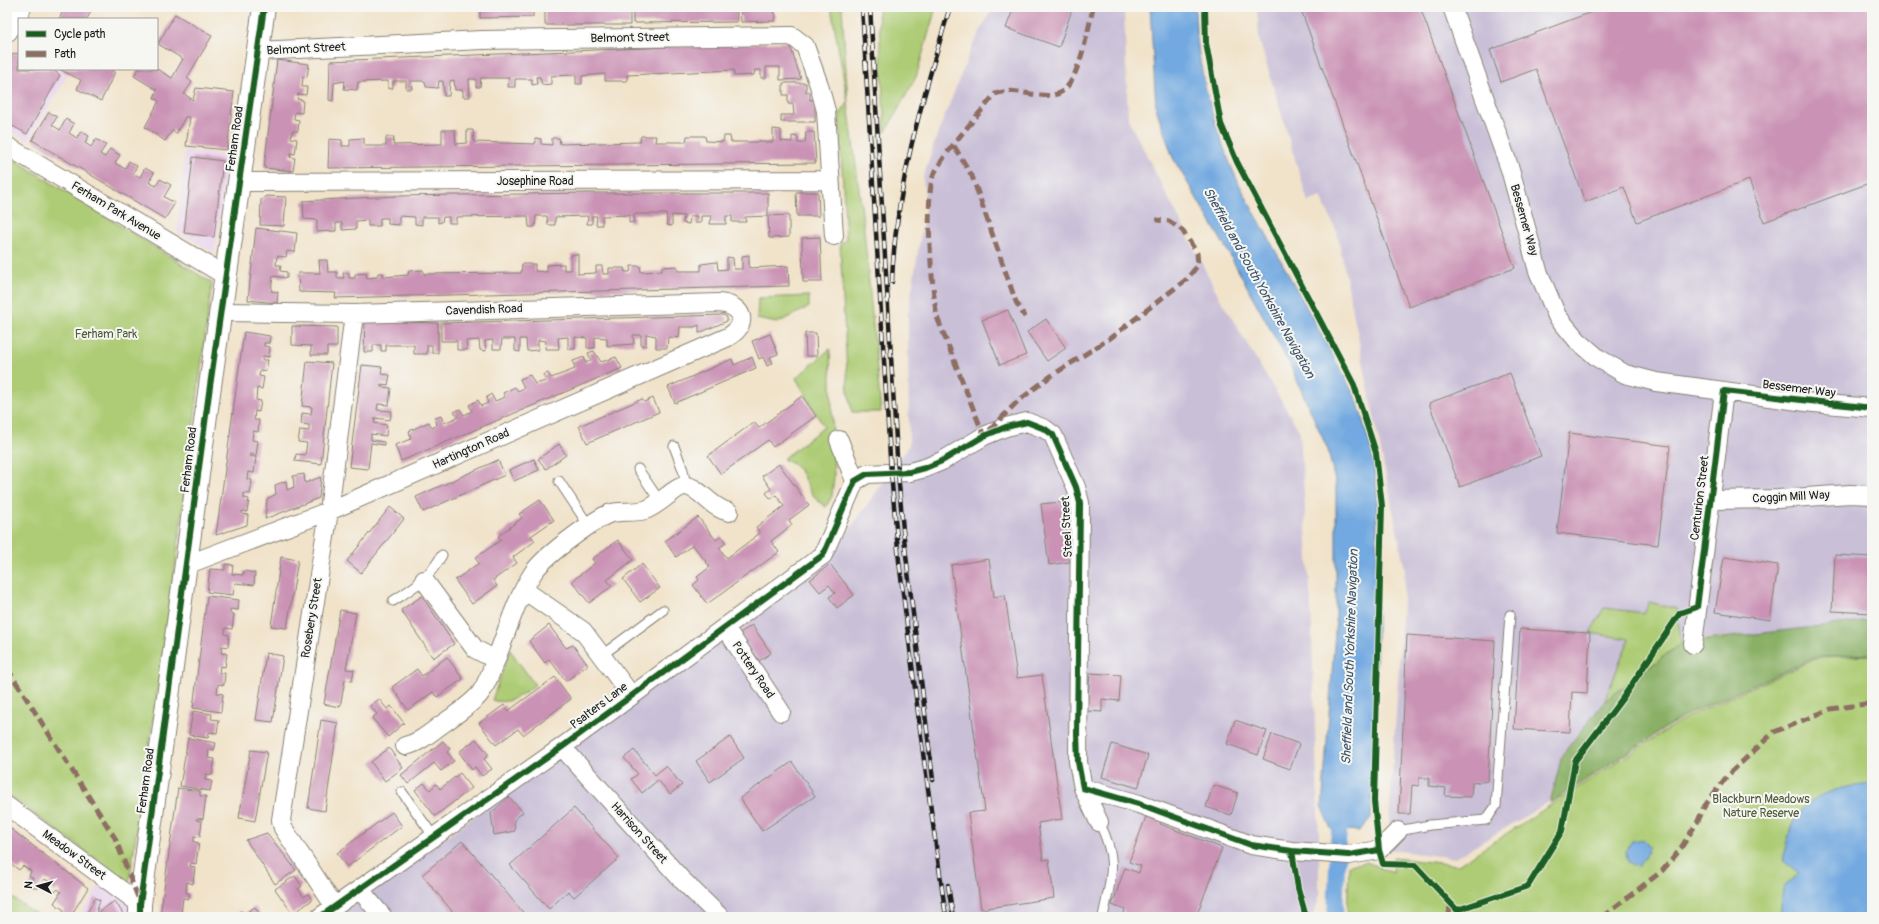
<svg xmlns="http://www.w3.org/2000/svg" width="1879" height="924" font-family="Pangolin,sans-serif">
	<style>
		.built { fill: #e9d2ee }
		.industrial { fill: #c9bfd7 }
		.green { fill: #adcc74; stroke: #647448 }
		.forest { fill: #8ab066; stroke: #536641 }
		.water { fill: #72a9e0; stroke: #47627e }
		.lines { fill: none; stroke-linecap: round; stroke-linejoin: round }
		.canal { stroke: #72a9e0; stroke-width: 16 }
		.building { fill: #ca93b5 }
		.service-casing { stroke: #868073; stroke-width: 11 }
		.minor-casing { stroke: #868073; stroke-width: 20 }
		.tertiary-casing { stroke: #868073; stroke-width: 24 }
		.service { stroke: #fff; stroke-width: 9 }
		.minor { stroke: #fff; stroke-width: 18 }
		.tertiary { stroke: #fff; stroke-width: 22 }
		.rail-casing { stroke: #1c1c1c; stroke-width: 4.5 }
		.rail { stroke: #f6f6f2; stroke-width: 3; stroke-dasharray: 9; stroke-linecap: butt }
		.quiet { stroke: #8d6e63; stroke-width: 5; stroke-dasharray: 10 5; stroke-linecap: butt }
		.cycleway-casing { stroke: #f6f6f2; stroke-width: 8 }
		.cycleway { stroke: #1b5e20; stroke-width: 6 }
		.labels { text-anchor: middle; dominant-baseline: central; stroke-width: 4; stroke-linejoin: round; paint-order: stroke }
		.street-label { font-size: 12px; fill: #1c1c1c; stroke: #f6f6f2 }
		.park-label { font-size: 12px; fill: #4f5a3b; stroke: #f6f6f2 }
		.water-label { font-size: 13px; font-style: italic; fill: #3e546a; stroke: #f6f6f2 }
	</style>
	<rect width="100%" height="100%" fill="#f6f6f2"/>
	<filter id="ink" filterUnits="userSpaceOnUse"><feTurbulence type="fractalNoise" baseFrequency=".025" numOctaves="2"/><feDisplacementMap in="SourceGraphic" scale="8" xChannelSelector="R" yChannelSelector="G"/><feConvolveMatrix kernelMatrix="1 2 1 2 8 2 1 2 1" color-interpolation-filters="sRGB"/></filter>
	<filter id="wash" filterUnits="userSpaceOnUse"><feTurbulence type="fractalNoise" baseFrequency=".012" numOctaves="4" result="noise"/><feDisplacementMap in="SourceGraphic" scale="16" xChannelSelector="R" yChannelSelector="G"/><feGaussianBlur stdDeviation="0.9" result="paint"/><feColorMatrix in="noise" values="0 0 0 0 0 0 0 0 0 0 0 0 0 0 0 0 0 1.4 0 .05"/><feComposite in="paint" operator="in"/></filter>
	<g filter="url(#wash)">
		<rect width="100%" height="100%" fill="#f1e3ca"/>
		<path class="built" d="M17,47L19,48V69H56L68,75L28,141L7,129V66Z
			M185,150L229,156L215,253L177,232Z
			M110,869L134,912V917H79Z"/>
		<path class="industrial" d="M993,7H1124L1128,119L1219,297L1300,432L1311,607L1319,839V901L1311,917H337L832,554L909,446L908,314L926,203L923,179L936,138L972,47Z
			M1257,7H1872V622L1683,641L1629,639L1604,702L1562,755L1549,802L1455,858L1391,850L1389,823L1405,570L1337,232L1321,197L1308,202L1259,39Z"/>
		<path class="green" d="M831,7H842L848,103L864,229L881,412H852L848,390L840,244L846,239L839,116L848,103Z
			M878,7H936L916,77L885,133Z
			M7,155L212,283L172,591L129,883L7,794Z
			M809,296V307L777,323L757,319L758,298Z
			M830,349L834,476L832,496L826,507L818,501L810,491L802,474L796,466L783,459L824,427L796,378Z
			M1649,602L1677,609L1681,643L1604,702L1629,639L1590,633L1604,608L1644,613Z
			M510,650L535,685C522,694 509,706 492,700Z
			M1872,655V917H1347L1349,865L1367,862L1393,873L1394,858L1458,865L1685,718L1820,657Z
			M7,894L40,917H7Z"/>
		<path class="forest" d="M1872,620V654L1819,656L1684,716L1550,803L1562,755L1604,702L1681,643Z"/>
		<path class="water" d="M1150,7H1195C1196,67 1214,130 1239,184L1357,400L1372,452L1377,491V635L1371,818L1359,831L1331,829L1322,808L1336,618V486L1328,450L1291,367L1227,250L1173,158L1156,108Z
			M1872,784V917H1780L1783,888L1799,873L1782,860C1786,847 1789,830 1795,818C1812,791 1843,787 1872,784Z
			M1643,839L1650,848L1638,867L1628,862L1625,851L1632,841Z"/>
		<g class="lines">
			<path class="canal" d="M1335,917L1338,841L1342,809"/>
		</g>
		<g id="blocks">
			<path class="building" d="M65,7H93L87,19H59Z
				M480,7H533V17L480,18Z
				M545,7H630V25H545Z
				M633,7H737V22L633,23Z
				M740,7H772L776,16L775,21L741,22Z
				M1014,7H1073L1059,47L1006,28Z
				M1300,7H1420L1515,268L1409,307Z
				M1605,7H1872V182L1764,222L1749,180L1637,222L1624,187L1585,202L1536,69L1501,82L1490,50Z
				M175,14L212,36L187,78L192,82L184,94L193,100L196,88L234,92L227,150L186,146L190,117H185L176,134L173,130L165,141L145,127L159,101L154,98L157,90L134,76L138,69H157L172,78L183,59L158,44Z
				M789,42L801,79L780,80V67H766V78H761V70H755L754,75L734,76V70L627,75V81H605V74L582,76V84H576V75L551,76V84L542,85L540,77H536L537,84L532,85V79H515V87H508L509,78H481L480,87H476V79H469L470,97H463V90H455L454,80L450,81L449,96H444L443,81H439L438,88L426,87L425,81H411L412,89H406V81H393V88L388,89V81L358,82L357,90L344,89L345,81L334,83L333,101L329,100L330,61Z
				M19,53V69H52L60,75L27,134L7,123V66L13,54Z
				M277,60L309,64L307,77L303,76L302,87H307L306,95L298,94L297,99L303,100L302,113L295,112L294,119L299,120L298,131H292L291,138L297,139L295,154L290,153V157L295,158L293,171L264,168Z
				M59,69H110L115,72L101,101L77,89L81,80Z
				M783,83H806V92H810V100H815V122H781V115H794L793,104H788V95H783Z
				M49,112L57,117L52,125L60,130L66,119L74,124L69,133L77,138L81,131L89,136L85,143L91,147L96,139L106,145L100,154L105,157L110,149L120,155L115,163L125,169L129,161L137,166L133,173L140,177L145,168L154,173L149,182L156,186L160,179L171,185L164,197L175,203L165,219L32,140Z
				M773,129L781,130V141L792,142V136L798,137V143H805L806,132H814L816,163L328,168L329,139L342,140V146H350V139L364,138V146H386V137H394L393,145L442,144V130H455L456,144L467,143V130H473L474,142L535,144L536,138L541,139V144L552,145V138H559L560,144L640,142L641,136H656L655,142H686L687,136H705L706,141L723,142L724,136H730L731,142H773Z
				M193,157L223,161L214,237L184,233Z
				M796,192H818L819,216H797Z
				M587,193H768V216L745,217L746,222H732V216H726V224H710L711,216H701V223H695L697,216H690L689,224L683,223L684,216L672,215V226L667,225L666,214H634V222L629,223V215L602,216V225H596L597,216H592V224H587L588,216L555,217V225H548L547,216H536L535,227H529L528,216L456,217V223H449V217H443L442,222L438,223V217H422V225L415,224V217L399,216V225L388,224V218H380V226H368V220L356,221V229L342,230V223H336V231L317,232V220L304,219L303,201L396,196Z
				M266,196L286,197L284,226L260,225L261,200Z
				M789,215V237L769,238L768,216Z
				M256,228L297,233L295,252L287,251L286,257L277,256L276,265H281L280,271L287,272V278L273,276L271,291L278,292L277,303L248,300Z
				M820,237L822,282H803L802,238Z
				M578,254V274L596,273V266H602L603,274H609V268H624L625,272H630L631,266H640L641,272L662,271V267L677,266L678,271H701V264L717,262L718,270L727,269V257L733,258L734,269H742V256L749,255V268L788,266L789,286L335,298L336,293L299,292L298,273H320L319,260H327L328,272H337V278H344L343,273H349V278H355V274L366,273L367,278L377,277L378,273H383L384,277L408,275L409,271L423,270L424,274L521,273L522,264H535V271L547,272L546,265L564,264V270H571V255Z
				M1008,310L1026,355L1000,365L982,320Z
				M723,315L727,317V321L699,333V325L694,327H680L679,338L668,337L667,348H656V336L646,334V346L641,345V335H633L634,344L607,346V338L595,337V348H587V338L575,337V349H568V337L558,338L559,349H545L546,341L538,340V350L527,351L526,339H520V352L515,351V339H502L501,349H493V340L485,341L486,351L480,350L479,340L466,341L467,350H457V341H441V323Z
				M1046,319L1066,348L1047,361L1027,332Z
				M365,321L438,323V353H432V345H427V354H414V345H386V351H381V345H373V352H364Z
				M292,326L337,327V347H327V355H311V346L292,345Z
				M244,332L270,336L269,343H264V346L270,347L269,357L263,356L262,360H268L266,371L260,370L259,376L264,377L262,389L257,388L256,400L261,401L259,412L255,411L254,420H259L258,432L253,431L252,440L258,441L256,455L250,454L249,456L256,457L254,473L248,472L247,479L252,480L250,494L244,493V498L249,499L247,512L242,511V514L248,515L247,525L216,535Z
				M805,333H816L817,356H806Z
				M770,334L778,354L770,357L773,363L767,366L763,357L759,359L752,341Z
				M594,351L601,362L616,357L622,368L401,461L395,445L411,439L409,431L429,422L432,428L437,425L435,418L441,416L444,423L458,417L454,412L460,409L464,415L472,411L469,405L478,400L481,406L488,403L486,398L491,394L495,401L505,397L503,393L515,387L518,391L524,388L520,379L530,375L535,384L546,381L543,375L548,373L551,378L575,369L573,361L584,357L586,363L591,360L588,353Z
				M752,357L756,368L675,403L668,387L732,359L734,365Z
				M307,361L332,363L321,464L295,461L296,454L305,455L307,443L298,442L300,430L309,431V425L301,424L302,413L311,414L312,407L302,406Z
				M362,365L382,367L381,374L390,375L388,385L381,384V387L391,388L389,405L378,404L377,410L392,411L390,420L375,418L374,423L387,425L386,436L371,434V440L384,442V445L371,443L368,469L349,467Z
				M1510,373L1541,456L1460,487L1429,403Z
				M802,396L816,416L773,447L768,440L721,474L708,456L754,422L759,428Z
				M653,398L659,412L587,443L579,426L642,399L644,402Z
				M1569,433L1670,446L1658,545L1557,533Z
				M559,444L566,455L546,469L538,459Z
				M534,459L539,470L514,481L509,470Z
				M498,460L505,475L423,512L416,497Z
				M779,464L809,505L789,520L792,525L771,541L779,552L707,604L693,585L699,580L697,577L710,567L693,545L676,557L665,541L698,517L716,540L721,536L726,543L719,548L727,558L760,533L756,527L784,506L776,495L771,499L766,493L771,489L762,476Z
				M304,474L305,483L321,477L319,498L265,519L267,499L276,494L275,485L286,481L287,490L294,487L293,476Z
				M540,500L554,520L531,536L535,541L513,557L517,563L493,580L497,586L472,604L455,580L479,563L475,558L501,540L498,536L522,518L519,514Z
				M1061,502L1070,562L1049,565L1041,504Z
				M390,507L404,519L361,573L347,561Z
				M618,540L633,560L607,580L612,586L589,603L572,581L595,563L592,559Z
				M1835,555L1872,557V613L1832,611Z
				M281,557L298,560L287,628L271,626Z
				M1724,557L1778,565L1770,620L1715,612Z
				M989,559L994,597L1005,595L1017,678L1042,675L1062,819L1038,823L1043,860L1049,859L1054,898L981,909L968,813L985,811L951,565Z
				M225,564L233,565L232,574L243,575L244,571L255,573L254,585L235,583L233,595L207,592L210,569L225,570Z
				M642,564L660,588L640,602L623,579Z
				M830,564L854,595L837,608L829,597L835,593L829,585L820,592L810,580Z
				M207,596L239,600L238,610L230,609V613L234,614L232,629L225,628V634L229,635L228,647L222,646L221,653L227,654L225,667L220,666L219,673H225L224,685L218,684L217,693L223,694L221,712L193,708Z
				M422,596L454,644L433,658L401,610Z
				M340,610L356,613L346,669L354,670L352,681L345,680L340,707L324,704Z
				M549,625L566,648L573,645L588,665L566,681L549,659L545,663L529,641Z
				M752,625L771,653L759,661L740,633Z
				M1520,629L1590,633L1587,693L1572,692L1570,732L1514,729Z
				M1407,635L1495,641L1488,781L1472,783L1471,797L1445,796L1446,788L1429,786V778H1419V786L1412,785L1410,814H1399Z
				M266,653L283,656L273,722L256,720Z
				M447,657L463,679L437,697L433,692L408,710L392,687L417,669L422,676Z
				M1090,673L1121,675L1119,701L1102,699V712L1087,711Z
				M555,677L571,699L523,735L518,729L496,745L479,723L504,705L508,711Z
				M379,699L387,709L391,706L404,723L388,737L372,718L377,714L370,706Z
				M193,711L212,714L211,719L219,720L217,733L209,732L208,738L189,735Z
				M321,720L338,723L325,811L308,808Z
				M1235,720L1267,731L1258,755L1227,744Z
				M1272,734L1299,744L1290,769L1263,759Z
				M730,737L744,758L710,782L696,761Z
				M188,738L216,743L214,750L209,749L208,758L215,759L212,775L206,774L205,780L212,781L210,791L180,786Z
				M476,739L489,755L484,759L492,769L482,776L475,767L472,770L459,752Z
				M443,741L450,749L447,752L454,761L441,771L434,763L408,784L401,775Z
				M1112,744L1148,755L1138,788L1102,777Z
				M389,748L403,768L385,781L371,762Z
				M251,750L267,752L255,821L239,818Z
				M634,750L655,775L666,766L682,785L670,794L658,780L642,793L631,779L638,774L624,758Z
				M792,762L815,796L762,831L740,798Z
				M460,773L472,788L435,816L415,790L424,783L430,790L436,784L440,789Z
				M1213,785L1238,793L1231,815L1206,807Z
				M178,788L200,791V796H206L203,819L197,818L196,820L202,821L200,837L194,836V842L199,843L196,864L191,863L190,866L195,867L193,884L187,882L186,893H189V899L183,898L181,914H175V917H160Z
				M509,797L523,812L514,820L515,831L494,835L491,813Z
				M574,808L619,858L574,897L568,891L549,909L510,865Z
				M392,812L402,826L347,867L337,853Z
				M1147,814L1161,820L1160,824L1222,848L1196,917H1123L1125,910L1112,905L1125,868L1139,873L1141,866L1129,862Z
				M7,826L88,888L70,917H60L64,910L54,903L61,892L58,889L55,892L48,886L51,882L44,879L37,889L30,885L33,878L29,876L31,871L23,866L19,870L10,863L13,858L7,854Z
				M267,833L296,870L275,884L246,840Z
				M462,841L527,917H457L422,875Z
				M295,876L302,886L298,889L304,897L308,894L312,900L293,914L275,889Z
				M95,898L100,900L95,917H85Z
				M115,901L125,917H103L99,911Z
				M255,907L262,917H233L241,911L244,914Z"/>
		</g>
	</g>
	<g filter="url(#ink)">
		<use href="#blocks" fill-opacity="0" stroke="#868073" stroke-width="1"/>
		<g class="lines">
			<defs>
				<path id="service" d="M674,446L683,470L686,486
					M638,469L661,503
					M559,481L589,526
					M393,601C415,587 429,578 442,555
					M602,655L663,610
					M402,792L434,837
					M1099,822C1119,861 1111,877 1103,917
					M1398,831L1430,825L1486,820L1496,806L1510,615"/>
				<path id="minor" d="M1452,7L1510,169L1538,271L1557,316L1577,340L1598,358L1625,374L1656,382L1814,403L1872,408
					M258,51L482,40L792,36L805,46L819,85L826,111L834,236
					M7,146L226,276
					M240,182L830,180
					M839,440L855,481
					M855,481L867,474L910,472L925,468L942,461L984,436L1006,427L1027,422L1045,429L1053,435L1076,487L1080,503L1078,762L1083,788L1099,822
					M1711,500L1778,499L1850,494L1872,495
					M186,565L329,511L728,337C750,324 743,305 719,303L354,314L221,312
					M424,580L475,649L496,660
					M524,590L583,631L631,695
					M725,627L781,712
					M1693,644L1724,391
					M405,746C419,743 430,733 441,725C454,716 469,706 479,695C487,685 490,673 495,662C506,634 517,597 533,573C543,557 586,526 604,516C616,509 631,514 645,510C659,506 676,485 686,486C701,488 710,508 729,512
					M562,747L681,879L720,917
					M1083,788L1139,804L1251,845L1292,851L1349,855L1379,850L1398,831
					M7,806L140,904
					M360,890L383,917
					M335,907L283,828L281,820L329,511L354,314
					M320,917L562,747L823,555L855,481"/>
				<path id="tertiary" d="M7,30L20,7
					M140,917V904L209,393L264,7"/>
			</defs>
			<use href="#service" class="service-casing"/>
			<use href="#minor" class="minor-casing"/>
			<use href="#tertiary" class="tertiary-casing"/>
			<use href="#service" class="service"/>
			<use href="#minor" class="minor"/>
			<use href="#tertiary" class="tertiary"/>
			<defs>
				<path id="rail" d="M862,7L891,473L899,561L923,753L946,917
					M870,7L898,473L903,530L933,780
					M892,282C895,188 923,97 950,7
					M948,885L953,917"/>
			</defs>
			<use href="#rail" class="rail-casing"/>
			<use href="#rail" class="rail"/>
			<path class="quiet" d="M1093,7C1089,27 1079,78 1064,90C1057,96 1048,96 1040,95C1025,94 1010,88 995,94C976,118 948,147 934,174C924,194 932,292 937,317L984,436L1018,401L1051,376L1109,339L1187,279L1198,265L1197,253L1182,230L1169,221L1156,220
				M954,146L972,176L1016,302L1025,317
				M7,668L115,838L139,900
				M1449,917L1450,904
				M1602,917L1662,871L1679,851L1698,821L1704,807L1727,776L1774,732L1831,709L1872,703"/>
			<defs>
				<path id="cycleway" d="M1205,7L1206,43L1221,124L1237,162L1354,385L1376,453L1382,506L1374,801L1379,850L1383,864L1415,865L1457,910L1528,886L1562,831L1575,761L1622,699L1680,613L1697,607L1724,391L1872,408
					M1292,851L1298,888L1306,917
					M140,917V904L209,393L264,7
					M320,917L562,747L823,555L855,481L867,474L910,472L925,468L942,461L984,436L1006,427L1027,422L1045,429L1053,435L1076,487L1080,503L1077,733L1078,762L1083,788L1139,804L1251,845L1292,851L1349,855L1379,850"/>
			</defs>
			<use href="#cycleway" class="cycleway-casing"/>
			<use href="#cycleway" class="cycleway"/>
		</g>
	</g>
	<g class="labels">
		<g class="street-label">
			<text transform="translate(630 38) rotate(-1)">Belmont Street</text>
			<text transform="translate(306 49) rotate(-3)">Belmont Street</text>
			<text transform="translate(235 139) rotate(-82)">Ferham Road</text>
			<text x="535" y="181">Josephine Road</text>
			<text transform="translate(116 211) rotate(31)">Ferham Park Avenue</text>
			<text transform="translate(1524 220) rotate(74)">Bessemer Way</text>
			<text transform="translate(484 310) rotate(-2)">Cavendish Road</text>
			<text transform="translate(1799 389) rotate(7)">Bessemer Way</text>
			<text transform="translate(471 449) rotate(-24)">Hartington Road</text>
			<text transform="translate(189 460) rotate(-83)">Ferham Road</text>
			<text transform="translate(1791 497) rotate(-3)">Coggin Mill Way</text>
			<text transform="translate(1700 498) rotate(-83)">Centurion Street</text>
			<text transform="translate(1067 527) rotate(-93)">Steel Street</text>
			<text transform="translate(312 618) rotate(-81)">Rosebery Street</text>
			<text transform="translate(753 670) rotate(56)">Pottery Road</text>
			<text transform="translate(599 706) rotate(-37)">Psalters Lane</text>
			<text transform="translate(146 781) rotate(-82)">Ferham Road</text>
			<text transform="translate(639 833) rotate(48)">Harrison Street</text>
			<text transform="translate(74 855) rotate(36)">Meadow Street</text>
		</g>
		<g class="park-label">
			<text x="106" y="334">Ferham Park</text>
			<text x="1761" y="799">Blackburn Meadows<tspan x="1761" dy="14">Nature Reserve</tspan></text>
		</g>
		<g class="water-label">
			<text transform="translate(1259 283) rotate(61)">Sheffield and South Yorkshire Navigation</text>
			<text transform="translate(1350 657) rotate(-88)">Sheffield and South Yorkshire Navigation</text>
		</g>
	</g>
	<rect width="1879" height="924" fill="none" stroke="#f6f6f2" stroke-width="24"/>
	<rect x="18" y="18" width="140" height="52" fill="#f6f6f2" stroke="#9f9f9c"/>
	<rect x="26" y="31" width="20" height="6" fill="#1b5e20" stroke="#9f9f9c"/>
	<text x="54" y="38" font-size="12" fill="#1c1c1c">Cycle path</text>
	<rect x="26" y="51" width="20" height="6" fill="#8d6e63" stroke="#9f9f9c"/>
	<text x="54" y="58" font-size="12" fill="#1c1c1c">Path</text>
	<g transform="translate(38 886) rotate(276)" stroke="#f6f6f2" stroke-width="3" paint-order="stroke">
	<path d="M0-3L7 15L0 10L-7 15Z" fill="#1c1c1c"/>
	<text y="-6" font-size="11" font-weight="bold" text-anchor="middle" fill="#1c1c1c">N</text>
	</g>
</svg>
